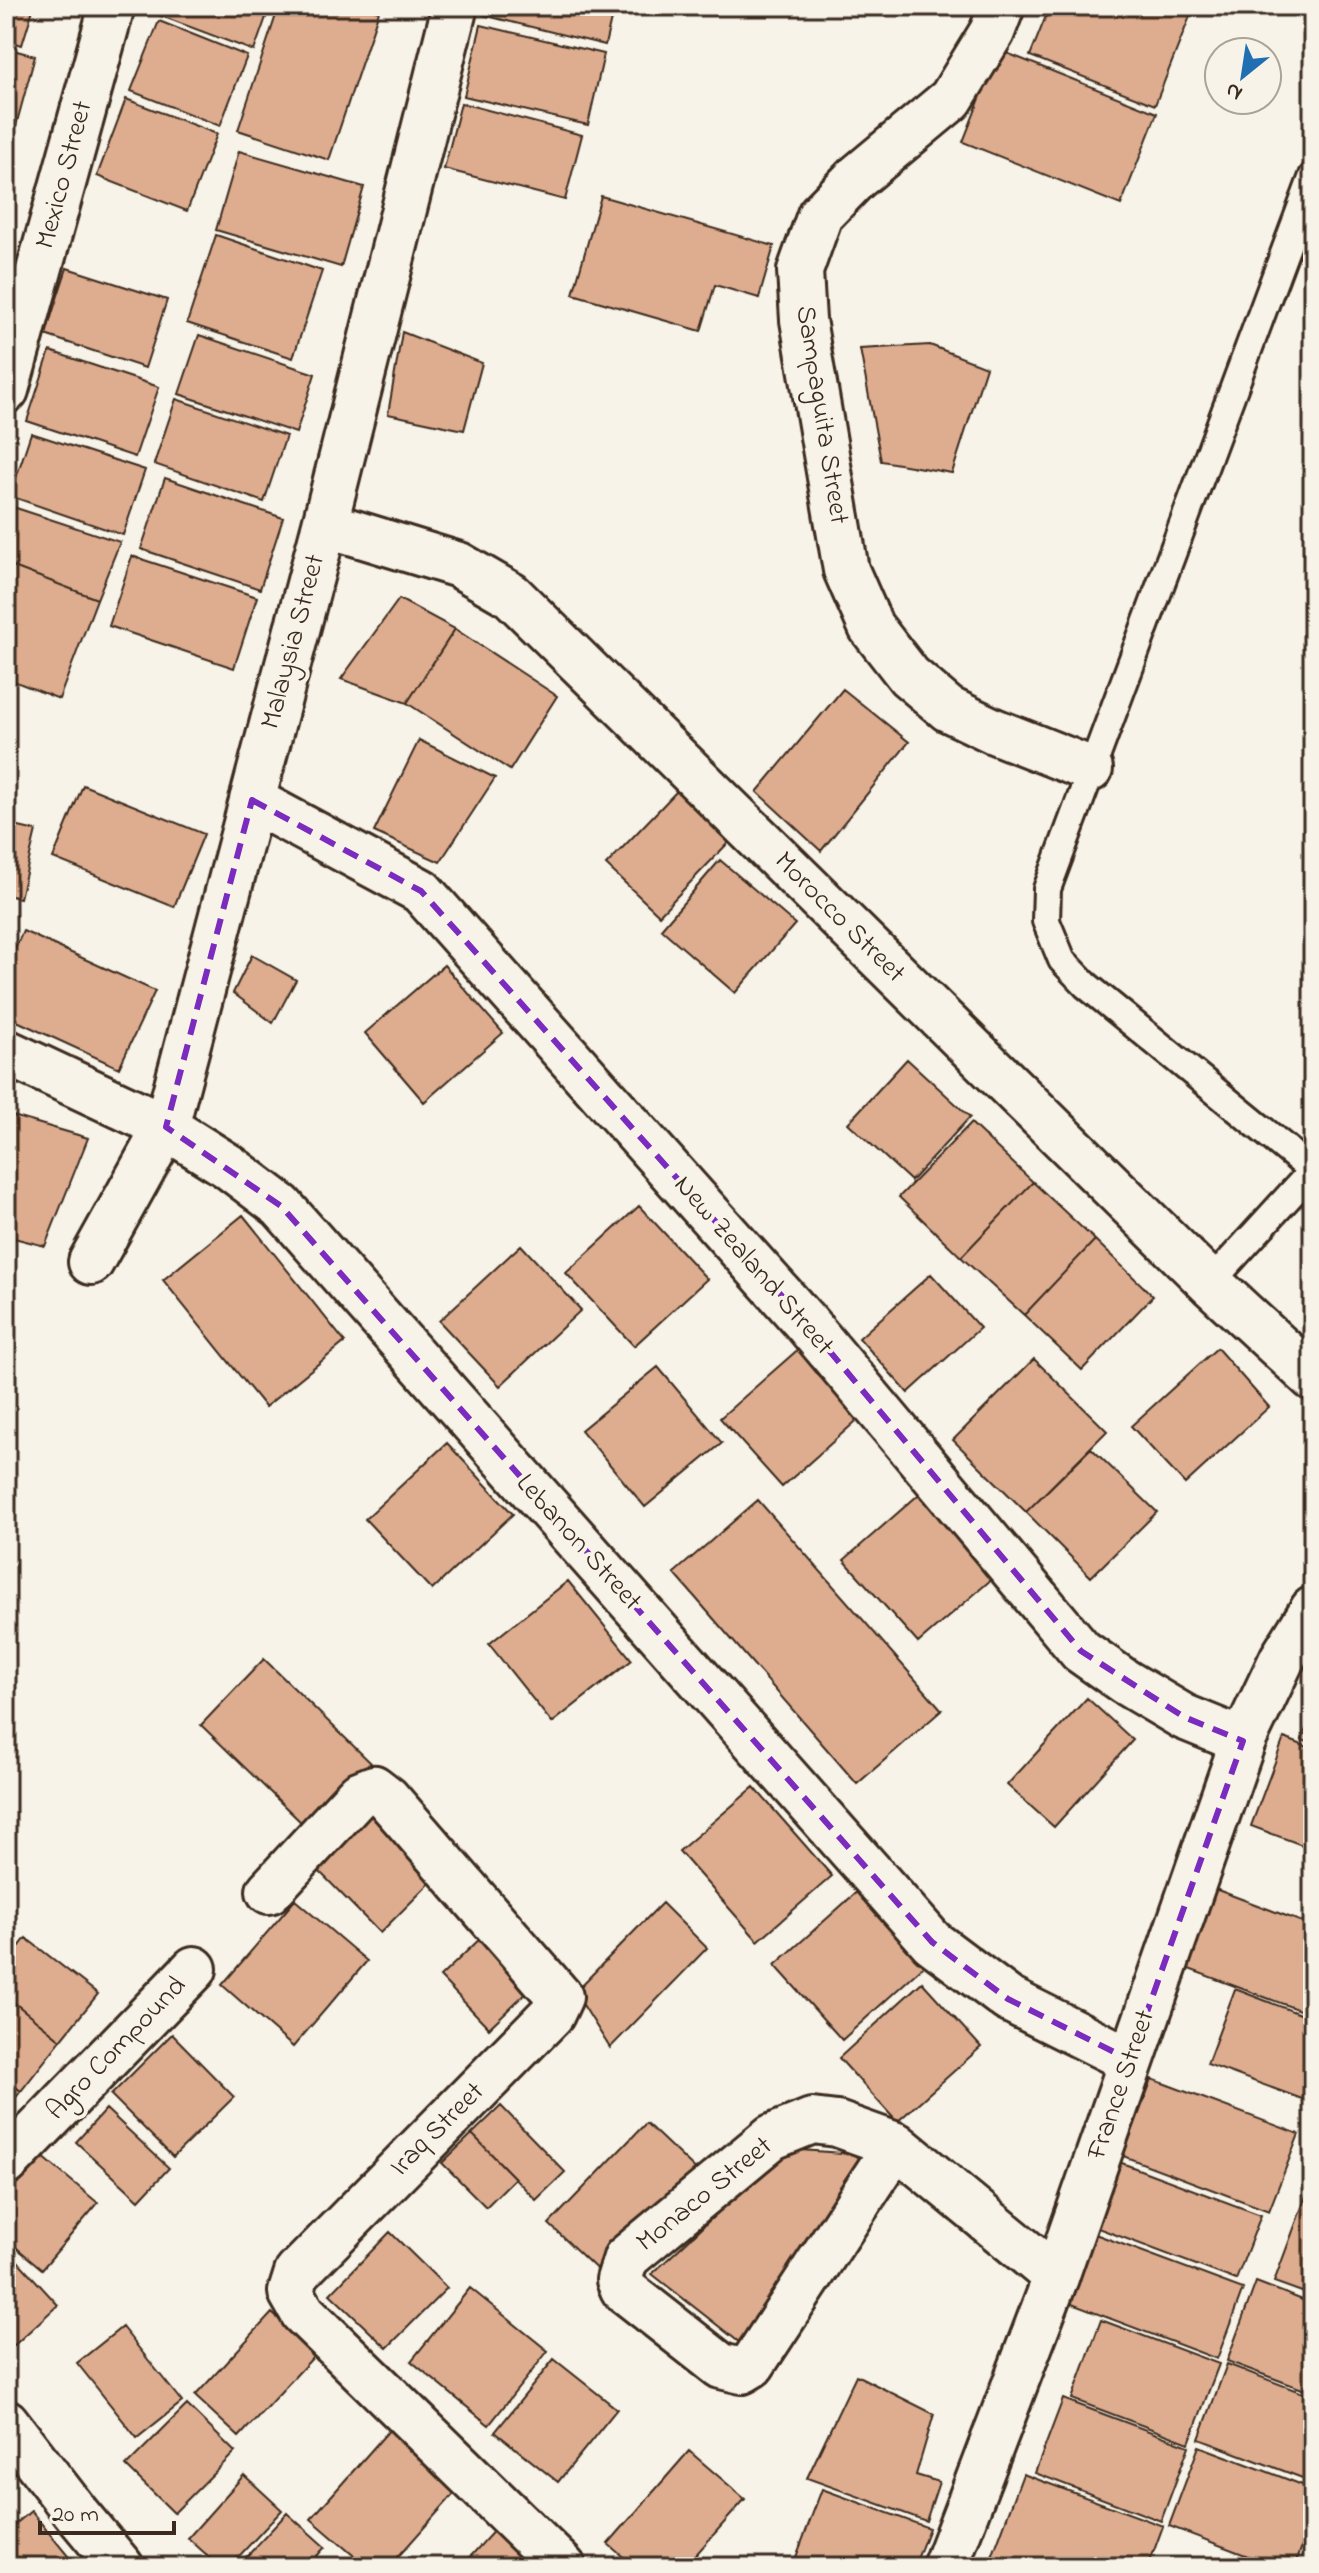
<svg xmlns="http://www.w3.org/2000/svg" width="1319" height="2573" font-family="'Indie Flower',sans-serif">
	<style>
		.building { fill: #dead90; stroke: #3b2a1e; stroke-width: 2 }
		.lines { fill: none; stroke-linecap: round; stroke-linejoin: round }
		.service-casing { stroke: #3b2a1e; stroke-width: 32 }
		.minor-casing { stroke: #3b2a1e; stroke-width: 50 }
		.secondary-casing { stroke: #3b2a1e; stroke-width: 50 }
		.service { stroke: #f7f3e8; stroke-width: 26 }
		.minor { stroke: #f7f3e8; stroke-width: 44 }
		.secondary { stroke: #f7f3e8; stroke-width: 44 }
		.marked { fill: none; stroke: #7b2cbf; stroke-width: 6; stroke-dasharray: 16 10; stroke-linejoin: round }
		.labels { text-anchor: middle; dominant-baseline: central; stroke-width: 8; stroke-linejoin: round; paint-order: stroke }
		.street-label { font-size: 28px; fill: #3b2a1e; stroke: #f7f3e8 }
	</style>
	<rect width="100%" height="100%" fill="#f7f3e8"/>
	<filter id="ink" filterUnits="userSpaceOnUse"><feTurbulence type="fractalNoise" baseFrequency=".0125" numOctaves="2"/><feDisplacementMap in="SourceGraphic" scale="16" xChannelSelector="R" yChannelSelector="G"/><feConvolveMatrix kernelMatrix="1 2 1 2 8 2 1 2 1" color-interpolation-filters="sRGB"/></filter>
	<g filter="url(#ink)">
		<path class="building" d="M6,6H34L22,45L6,40Z
			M146,6H270L254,51L145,10Z
			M279,6H365L379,11L329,160L238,130Z
			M485,6H614L605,45L483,15Z
			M1050,6H1179L1192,11L1155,105L1030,56Z
			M159,21L247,56L220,126L131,91Z
			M481,25L604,54L588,125L464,96Z
			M6,48L35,56L14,133L6,130Z
			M999,50L1157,113L1121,205L963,142Z
			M126,99L217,134L187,211L97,176Z
			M461,103L582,135L565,200L444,169Z
			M239,151L364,187L341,267L216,230Z
			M601,196L774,246L759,298L715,285L701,331L573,294Z
			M216,235L322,271L293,358L187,323Z
			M67,268L167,300L145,368L45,335Z
			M402,332L482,363L464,430L388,414Z
			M199,335L315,374L296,433L179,394Z
			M930,345L986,367L952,473L881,461L860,349Z
			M50,351L159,387L135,457L27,421Z
			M176,399L286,436L264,502L154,464Z
			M31,433L145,470L123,535L10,496Z
			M165,478L283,518L260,589L141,549Z
			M10,506L120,542L97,599L6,564V519Z
			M132,556L257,597L234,668L109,626Z
			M6,564L97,599L59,699L6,678Z
			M399,599L455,629L407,703L341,679Z
			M455,629L557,696L510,770L407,703Z
			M843,689L909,742L821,851L757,792Z
			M419,740L495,778L440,862L374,832Z
			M83,785L204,834L174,907L53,858Z
			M677,791L730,841L659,915L606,865Z
			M6,824L36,831L20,898L6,895Z
			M720,860L795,924L735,993L661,929Z
			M23,931L155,991L119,1068L6,1016V969Z
			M252,955L296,980L273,1023L233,993Z
			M444,965L503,1033L424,1102L365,1033Z
			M907,1059L970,1117L911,1181L848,1123Z
			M6,1114L88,1138L45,1246L6,1236Z
			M971,1123L1033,1182L961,1257L899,1197Z
			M1033,1182L1095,1240L1024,1315L961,1257Z
			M639,1206L707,1279L634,1346L566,1273Z
			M243,1215L345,1342L265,1407L163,1280Z
			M1095,1240L1153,1296L1082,1370L1024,1315Z
			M521,1245L581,1310L500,1386L439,1321Z
			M931,1274L980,1328L908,1393L859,1338Z
			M810,1339L872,1407L782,1487L720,1418Z
			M1217,1348L1269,1407L1185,1484L1131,1426Z
			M1034,1359L1107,1431L1026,1512L953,1440Z
			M658,1367L722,1443L645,1507L581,1430Z
			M447,1443L513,1514L432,1590L365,1519Z
			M1091,1448L1157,1512L1091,1577L1026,1512Z
			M933,1482L1007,1566L918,1643L844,1560Z
			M758,1500L942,1710L857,1784L674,1573Z
			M568,1581L632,1660L552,1723L489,1644Z
			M264,1659L371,1763L307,1828L201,1725Z
			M1087,1698L1133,1740L1054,1827L1007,1785Z
			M1313,1710V1744L1302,1740Z
			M1284,1738L1313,1749V1849L1251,1826Z
			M754,1787L832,1876L758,1941L679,1851Z
			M373,1807L439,1874L380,1933L314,1866Z
			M860,1889L927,1963L842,2040L775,1965Z
			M1215,1889L1313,1926V2015L1186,1968Z
			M295,1900L367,1961L293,2047L222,1985Z
			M662,1903L707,1948L610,2048L575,1992Z
			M484,1935L533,1986L489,2028L440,1977Z
			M26,1938L98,1994L61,2040L6,1996V1964Z
			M922,1982L981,2047L897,2122L839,2058Z
			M1235,1989L1313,2019V2103L1207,2064Z
			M6,1996L61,2040L21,2091L6,2080Z
			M172,2034L234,2097L173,2157L111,2095Z
			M1152,2079L1299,2134L1269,2211L1123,2156Z
			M6,2080L21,2091L6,2110Z
			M501,2106L565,2172L536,2200L472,2134Z
			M106,2109L169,2168L139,2200L76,2142Z
			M646,2123L703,2177L605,2277L549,2224Z
			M472,2134L515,2178L486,2207L442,2163Z
			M30,2146L98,2203L42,2269L6,2239V2174Z
			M786,2149L870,2155L744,2346L652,2274Z
			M1119,2162L1261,2215L1236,2280L1095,2227Z
			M1306,2196L1313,2199V2296L1274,2282Z
			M390,2232L447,2288L387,2348L330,2294Z
			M1095,2234L1243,2289L1217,2359L1069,2303Z
			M6,2248L58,2305L10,2349L6,2344Z
			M1256,2282L1313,2304V2393L1227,2361Z
			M470,2288L548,2351L489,2425L411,2361Z
			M272,2313L316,2354L239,2437L195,2396Z
			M1101,2320L1219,2364L1189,2443L1072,2399Z
			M122,2327L182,2402L137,2438L77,2363Z
			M554,2359L617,2409L558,2482L495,2432Z
			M1227,2364L1313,2397V2482L1199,2439Z
			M856,2375L934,2414L916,2475L939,2482L926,2521L807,2478Z
			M1063,2399L1189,2446L1161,2521L1035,2473Z
			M187,2405L235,2452L174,2513L126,2466Z
			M391,2428L460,2487L389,2567H367L311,2519Z
			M1199,2446L1313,2489V2518L1294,2567H1277L1169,2526Z
			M689,2451L745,2499L685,2567H635L608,2544Z
			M1023,2474L1163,2526L1148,2567H1018L992,2557Z
			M244,2475L282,2510L229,2567H220L188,2538Z
			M822,2489L929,2528L914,2567L793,2565Z
			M31,2511L77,2567H6V2532Z
			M287,2513L325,2547L307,2567H237Z
			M497,2527L543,2567H461Z"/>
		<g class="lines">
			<defs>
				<path id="service" d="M1313,1171L1086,985L1062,960L1046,921L1047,889L1313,176
					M1210,1283L1313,1170"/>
				<path id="minor" d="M1002,6L992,32L951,99L856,178L820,215L800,271L803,320L846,570L871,627L909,676L948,709L994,731L1090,769
					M6,390L112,6
					M325,524L459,565L511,595L1210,1283L1313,1378
					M252,800L421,891L806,1323L1081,1651L1125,1682L1184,1717L1243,1741
					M6,1052L166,1127L228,1166L281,1206L932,1942L1008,1999L1130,2060
					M91,1262L166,1127L325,524L455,6
					M269,1891L359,1794L374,1788L387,1798L560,1997L552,2014L297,2273L291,2292L303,2313L563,2567
					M896,2145L752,2365L742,2371L721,2366L623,2289L619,2280L626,2258L772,2137L812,2121L837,2124L896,2145L1056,2277
					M6,2163L194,1969
					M6,2422L77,2514L121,2567"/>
				<path id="secondary" d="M945,2567L1056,2277L1243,1741L1282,1659L1313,1609"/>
			</defs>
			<use href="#service" class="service-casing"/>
			<use href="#minor" class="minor-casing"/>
			<use href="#secondary" class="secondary-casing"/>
			<use href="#service" class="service"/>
			<use href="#minor" class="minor"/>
			<use href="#secondary" class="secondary"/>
		</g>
	</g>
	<path class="marked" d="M252,800L421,891L806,1323L1081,1651L1184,1717L1243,1741L1130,2060L1008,1999L932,1942L281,1206L166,1127Z"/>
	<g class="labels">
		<g class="street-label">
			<text transform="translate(65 175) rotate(-75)">Mexico Street</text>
			<text transform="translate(821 415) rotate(81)">Sampaguita Street</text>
			<text transform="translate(294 642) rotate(-75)">Malaysia Street</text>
			<text transform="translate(839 918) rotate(45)">Morocco Street</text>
			<text transform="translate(753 1266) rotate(49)">New Zealand Street</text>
			<text transform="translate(578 1543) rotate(48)">Lebanon Street</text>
			<text transform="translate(117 2049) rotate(-46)">Agro Compound</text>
			<text transform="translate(1122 2085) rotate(-71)">France Street</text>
			<text transform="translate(438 2130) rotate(-45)">Iraq Street</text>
			<text transform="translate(705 2195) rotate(-39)">Monaco Street</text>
		</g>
	</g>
	<rect width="1319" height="2573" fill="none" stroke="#f7f3e8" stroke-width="32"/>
	<rect x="16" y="16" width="1287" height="2541" fill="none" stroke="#3b2a1e" stroke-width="3" filter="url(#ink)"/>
	<g transform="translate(1243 76) rotate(210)"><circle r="38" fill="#f7f3e8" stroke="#aca397" stroke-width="2"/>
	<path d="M0-6L14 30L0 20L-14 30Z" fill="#1f6fb2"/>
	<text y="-12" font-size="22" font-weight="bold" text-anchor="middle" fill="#3b2a1e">N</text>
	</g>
	<path d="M40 2521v12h134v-12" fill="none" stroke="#3b2a1e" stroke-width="4"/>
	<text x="52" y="2521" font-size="24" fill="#3b2a1e" stroke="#f7f3e8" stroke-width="6" paint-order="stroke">20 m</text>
</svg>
